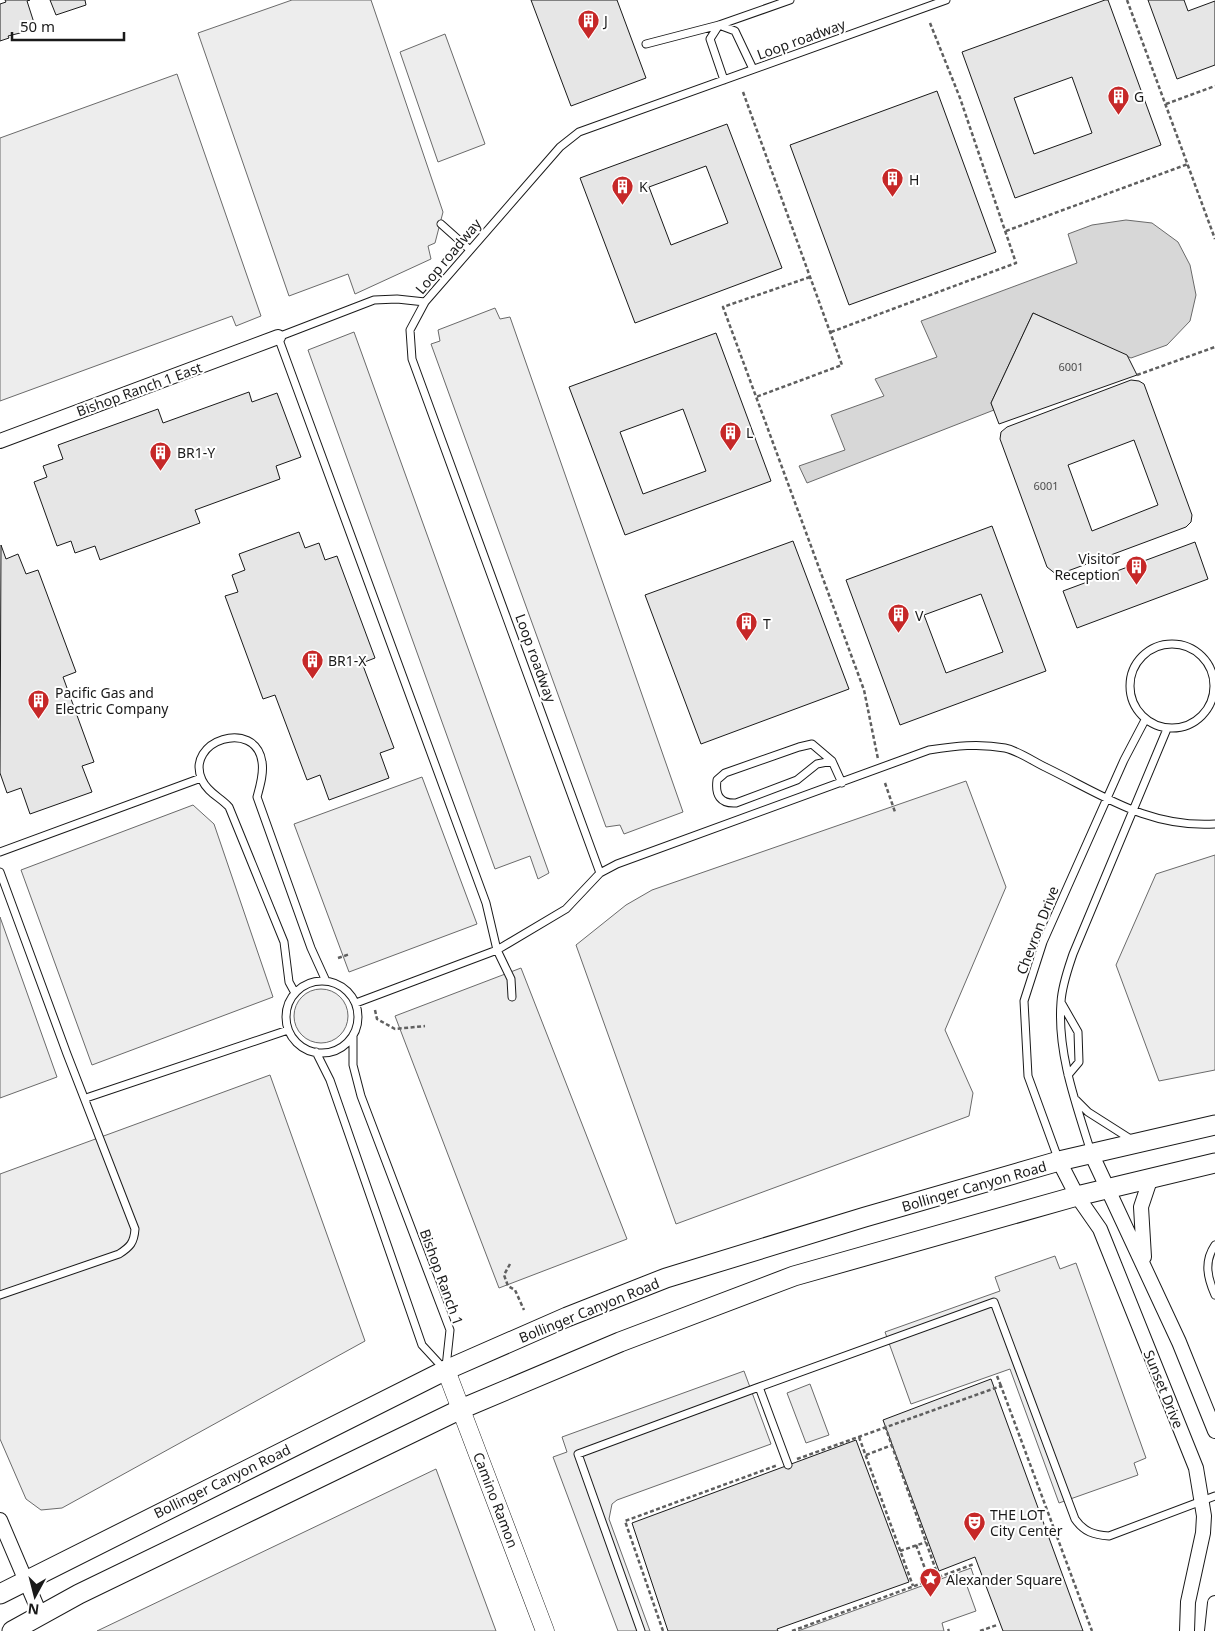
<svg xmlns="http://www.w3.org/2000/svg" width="1215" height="1631" font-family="'Noto Sans',sans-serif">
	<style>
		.built { fill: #ededed; stroke: #6a6a6a }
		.water { fill: #d7d7d7; stroke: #6a6a6a }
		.building { fill: #e6e6e6; stroke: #1a1a1a; fill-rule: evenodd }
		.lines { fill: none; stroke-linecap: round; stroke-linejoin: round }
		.service-casing { stroke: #1a1a1a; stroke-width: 9 }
		.minor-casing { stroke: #1a1a1a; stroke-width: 16 }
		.tertiary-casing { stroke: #1a1a1a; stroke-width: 19 }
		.secondary-casing { stroke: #1a1a1a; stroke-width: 21 }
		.path { stroke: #5f5f5f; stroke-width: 2.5; stroke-dasharray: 4 2.5; stroke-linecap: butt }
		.service { stroke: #fff; stroke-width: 7 }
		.minor { stroke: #fff; stroke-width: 14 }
		.tertiary { stroke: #fff; stroke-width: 18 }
		.secondary { stroke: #fff; stroke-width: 19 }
		.labels { text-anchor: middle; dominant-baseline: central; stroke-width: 4; stroke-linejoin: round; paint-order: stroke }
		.number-label { font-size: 11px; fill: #4d4d4d }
		.poi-label { font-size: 14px; fill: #1a1a1a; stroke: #fff; text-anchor: start }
		.street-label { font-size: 14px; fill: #1a1a1a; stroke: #fff }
	</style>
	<rect width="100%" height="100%" fill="#fff"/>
	<path class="built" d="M292,0H371L443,212L435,243L428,246L431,259L355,294L348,274L289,296L198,33Z
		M445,34L485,144L438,162L400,52Z
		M177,74L261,316L236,326L232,316L0,401V138Z
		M495,308L500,319L510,317L683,812L624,834L620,825L606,827L431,344L440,341L438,330Z
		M354,332L549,873L538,879L530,856L495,869L308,350Z
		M422,777L477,924L349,972L294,824Z
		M966,781L1006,887L945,1030L973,1093L969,1116L676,1224L576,945L626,905L652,890Z
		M193,805L214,824L273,997L92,1065L21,870Z
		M1215,855V1070L1159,1081L1116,965L1156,874Z
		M0,917L57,1077L0,1098Z
		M521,968L627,1239L499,1288L395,1016Z
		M294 1016a27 27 0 1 1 54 0a27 27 0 1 1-54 0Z
		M270,1075L365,1341L62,1508L41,1510L26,1499L0,1439V1174Z
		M1055,1256L1060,1269L1076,1263L1146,1458L1134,1463L1138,1475L1059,1503L1010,1369L911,1404L885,1332L1000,1291L995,1277Z
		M744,1371L771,1444L617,1500L612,1504L609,1519L650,1631H618L553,1457L567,1452L562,1437Z
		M810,1384L829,1435L806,1443L787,1393Z
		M436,1469L496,1631H97Z
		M971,1568L976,1583L967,1586L976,1611L942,1623L944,1631H798Z"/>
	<path class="water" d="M1126,220L1152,223L1178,242L1190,265L1196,295L1190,321L1167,345L1131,358L1033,313L991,403L994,410L807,483L799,466L845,450L831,415L884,396L875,379L937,357L921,321L1077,263L1068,234L1092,225Z"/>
	<path class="building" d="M5,0H30L27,1L36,29L8,36L9,38L0,41V4L6,2Z
		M50,0H85L86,5L56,15Z
		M531,0H617L646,78L571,106Z
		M1105,0H1108L1161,145L1015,198L962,52ZM1072,77L1092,133L1034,154L1014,98Z
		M1148,0H1184L1188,11L1215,1V65L1177,79Z
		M937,91L996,252L849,305L790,145Z
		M727,124L782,268L635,323L580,178ZM706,166L728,223L671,245L649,187Z
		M1033,313L1127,355L1137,375L999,424L991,403Z
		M716,333L771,481L625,535L569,387ZM683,409L706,471L643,494L620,432Z
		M1131,380L1139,381L1144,384L1192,515L1191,522L1186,527L1057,575L1047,567L1000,439L1001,432L1007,427ZM1134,440L1158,505L1092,531L1068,465Z
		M249,392L252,402L277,393L301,457L276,466L280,479L195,510L200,523L100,560L95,546L75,553L71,541L57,546L34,482L47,477L43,466L63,459L58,445L158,409L163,423Z
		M992,526L1046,671L900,725L846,580ZM981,594L1003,652L946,673L924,615Z
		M299,532L305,548L319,543L325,560L337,556L375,658L362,663L394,748L380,753L389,778L329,800L320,775L307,780L275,695L263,699L225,596L238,592L232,575L245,570L239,554Z
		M793,541L849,689L701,744L645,595Z
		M1195,542L1208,579L1077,628L1063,591Z
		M1,545L6,559L18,554L26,574L38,570L76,672L63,677L94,762L82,766L92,792L30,814L21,788L7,793L0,773Z
		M991,1379L1083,1631H1003L975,1557L939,1571L883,1420Z
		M856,1440L909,1582L777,1629L778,1631H668L632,1523Z"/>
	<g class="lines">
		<defs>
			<path id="service" d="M719,25L710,39L724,80
				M719,25L735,31L753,69
				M646,44L719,25L790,0
				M441,224L469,249
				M425,302L397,299L374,300L278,337L486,903L497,950L511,979L512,997
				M1130 686a42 42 0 1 1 84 0a42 42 0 1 1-84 0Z
				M832,761L817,764L797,780L736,803C720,804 715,795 717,780L725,773L799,747L812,744L832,761L842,783
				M0,852L201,778
				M0,872L67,1054L135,1229C134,1243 130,1247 119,1254L0,1295
				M600,873L412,359L410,330L425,302L560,147L579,132L946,0
				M286 1017a36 36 0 1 1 72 0a36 36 0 1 1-72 0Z
				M295,993L289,982L284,942L229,807C220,797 208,793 202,780C184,740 256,718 262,762C264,773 260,786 257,797L311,948L326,981
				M356,1003L497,950L566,909L600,873L617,864L929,750C955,746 979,743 1005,748C1019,751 1034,762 1047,768C1104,796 1149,828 1215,824
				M1062,1004L1078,1032L1079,1062L1068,1075
				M353,1036V1065L361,1096L450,1330L446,1367
				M316,1052L330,1080L422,1345L445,1370
				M86,1098L288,1030
				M1076,1100L1088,1112L1132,1140
				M1091,1152C1076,1104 1057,1053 1061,1002C1062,985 1068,969 1073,954L1167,729
				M1059,1161L1028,1076L1024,1001L1043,942L1124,760L1145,720
				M1215,1245C1204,1261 1207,1277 1215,1295
				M788,1465L759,1387L994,1302L1075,1519C1084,1532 1094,1535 1109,1536L1215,1496
				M641,1631L578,1454L759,1387"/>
			<path id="minor" d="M0,441L278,337
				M1091,1153L1179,1342L1215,1431
				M1059,1161L1077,1196L1100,1229L1196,1468L1204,1516L1203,1533L1188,1602L1187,1631
				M1144,1257L1141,1207L1150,1180
				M0,1520L40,1614
				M1212,1631L1215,1603"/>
			<path id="tertiary" d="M446,1370L545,1631"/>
			<path id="secondary" d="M0,1594L446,1370L567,1317L666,1278L865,1217L1059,1161L1215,1125
				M12,1631L79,1594L461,1409L620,1342L794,1276L1077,1196L1215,1163"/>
		</defs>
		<use href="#service" class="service-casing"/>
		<use href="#minor" class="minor-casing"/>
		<use href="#tertiary" class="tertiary-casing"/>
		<use href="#secondary" class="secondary-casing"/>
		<path class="path" d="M1127,0L1215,239
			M743,92L842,365L756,397
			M1166,104L1215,86
			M1006,231L1188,164
			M810,277L723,307L864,690L878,759
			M831,332L1016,263L960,98L930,23
			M1137,375L1215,347
			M885,783L895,812
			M338,958L350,954
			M375,1010L377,1019L395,1029L425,1026
			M510,1264L504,1275L508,1286L515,1290L524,1310
			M997,1376L1001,1386
			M885,1426L938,1576
			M859,1437L913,1586
			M866,1455L892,1445
			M797,1459L1001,1386L1092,1631
			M916,1545L929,1579
			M900,1551L926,1542
			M948,1629L949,1631
			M663,1631L625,1521L778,1465
			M792,1631L974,1564
			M980,1631L997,1625"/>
		<use href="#service" class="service"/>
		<use href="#minor" class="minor"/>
		<use href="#tertiary" class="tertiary"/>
		<use href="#secondary" class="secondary"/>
	</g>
	<defs>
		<symbol id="building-pin" viewBox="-11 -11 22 30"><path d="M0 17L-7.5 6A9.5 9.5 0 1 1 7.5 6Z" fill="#c62828" stroke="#fff"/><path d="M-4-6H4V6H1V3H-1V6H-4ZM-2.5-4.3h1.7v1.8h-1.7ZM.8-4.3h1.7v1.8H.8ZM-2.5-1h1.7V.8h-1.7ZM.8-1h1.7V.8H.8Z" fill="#fff"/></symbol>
		<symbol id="theatre-pin" viewBox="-11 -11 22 30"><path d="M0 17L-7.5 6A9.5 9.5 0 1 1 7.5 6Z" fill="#c62828" stroke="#fff"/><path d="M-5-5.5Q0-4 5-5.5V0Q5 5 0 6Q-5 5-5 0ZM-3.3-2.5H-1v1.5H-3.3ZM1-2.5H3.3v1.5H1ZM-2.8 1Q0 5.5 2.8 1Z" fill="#fff"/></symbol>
		<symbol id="sight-pin" viewBox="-11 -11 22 30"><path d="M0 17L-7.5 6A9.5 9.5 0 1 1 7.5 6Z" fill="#c62828" stroke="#fff"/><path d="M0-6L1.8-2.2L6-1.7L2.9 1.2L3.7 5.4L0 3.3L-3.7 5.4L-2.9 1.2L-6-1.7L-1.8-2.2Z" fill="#fff"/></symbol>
	</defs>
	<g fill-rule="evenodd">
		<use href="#building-pin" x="576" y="8" width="25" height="34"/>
		<use href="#building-pin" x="1106" y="84" width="25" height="34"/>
		<use href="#building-pin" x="880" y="166" width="25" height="34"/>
		<use href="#building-pin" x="610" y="174" width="25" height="34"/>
		<use href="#building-pin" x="718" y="420" width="25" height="34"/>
		<use href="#building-pin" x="148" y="440" width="25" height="34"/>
		<use href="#building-pin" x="1124" y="554" width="25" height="34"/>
		<use href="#building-pin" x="886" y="602" width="25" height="34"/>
		<use href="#building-pin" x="734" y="610" width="25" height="34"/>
		<use href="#building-pin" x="300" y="648" width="25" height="34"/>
		<use href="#building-pin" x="26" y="688" width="25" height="34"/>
		<use href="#theatre-pin" x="962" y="1510" width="25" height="34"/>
		<use href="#sight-pin" x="918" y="1566" width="25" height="34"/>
	</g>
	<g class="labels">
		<g class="number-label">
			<text x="1071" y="366">6001</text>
			<text x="1046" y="485">6001</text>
		</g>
		<g class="poi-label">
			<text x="604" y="20">J</text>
			<text x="1134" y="96">G</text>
			<text x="909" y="179">H</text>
			<text x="639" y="186">K</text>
			<text x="746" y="432">L</text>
			<text x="177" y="452">BR1-Y</text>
			<text x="1120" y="558" text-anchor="end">Visitor<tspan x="1120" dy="16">Reception</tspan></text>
			<text x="915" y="615">V</text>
			<text x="763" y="623">T</text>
			<text x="328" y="660">BR1-X</text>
			<text x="55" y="692">Pacific Gas and<tspan x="55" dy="16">Electric Company</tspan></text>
			<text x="990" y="1514">THE LOT<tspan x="990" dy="16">City Center</tspan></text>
			<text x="946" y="1579">Alexander Square</text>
		</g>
		<g class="street-label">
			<text transform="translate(801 39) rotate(-20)">Loop roadway</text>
			<text transform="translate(448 256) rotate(-50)">Loop roadway</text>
			<text transform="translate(139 389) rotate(-20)">Bishop Ranch 1 East</text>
			<text transform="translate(536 658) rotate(70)">Loop roadway</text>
			<text transform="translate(1037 930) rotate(-69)">Chevron Drive</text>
			<text transform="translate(974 1186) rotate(-16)">Bollinger Canyon Road</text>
			<text transform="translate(442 1277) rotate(70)">Bishop Ranch 1</text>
			<text transform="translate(589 1310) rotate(-22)">Bollinger Canyon Road</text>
			<text transform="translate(1164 1389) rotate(68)">Sunset Drive</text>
			<text transform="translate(222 1481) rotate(-26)">Bollinger Canyon Road</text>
			<text transform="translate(496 1500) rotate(69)">Camino Ramon</text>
		</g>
	</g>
	<g transform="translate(35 1596) rotate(187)" stroke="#ffffff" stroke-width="4" paint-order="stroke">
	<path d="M0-4L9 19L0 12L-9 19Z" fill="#1a1a1a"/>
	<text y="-8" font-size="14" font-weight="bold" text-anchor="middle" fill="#1a1a1a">N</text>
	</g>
	<path d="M12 32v8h112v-8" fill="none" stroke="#1a1a1a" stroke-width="2.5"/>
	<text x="20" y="32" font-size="15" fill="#1a1a1a" stroke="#ffffff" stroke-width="4" paint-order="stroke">50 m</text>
</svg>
